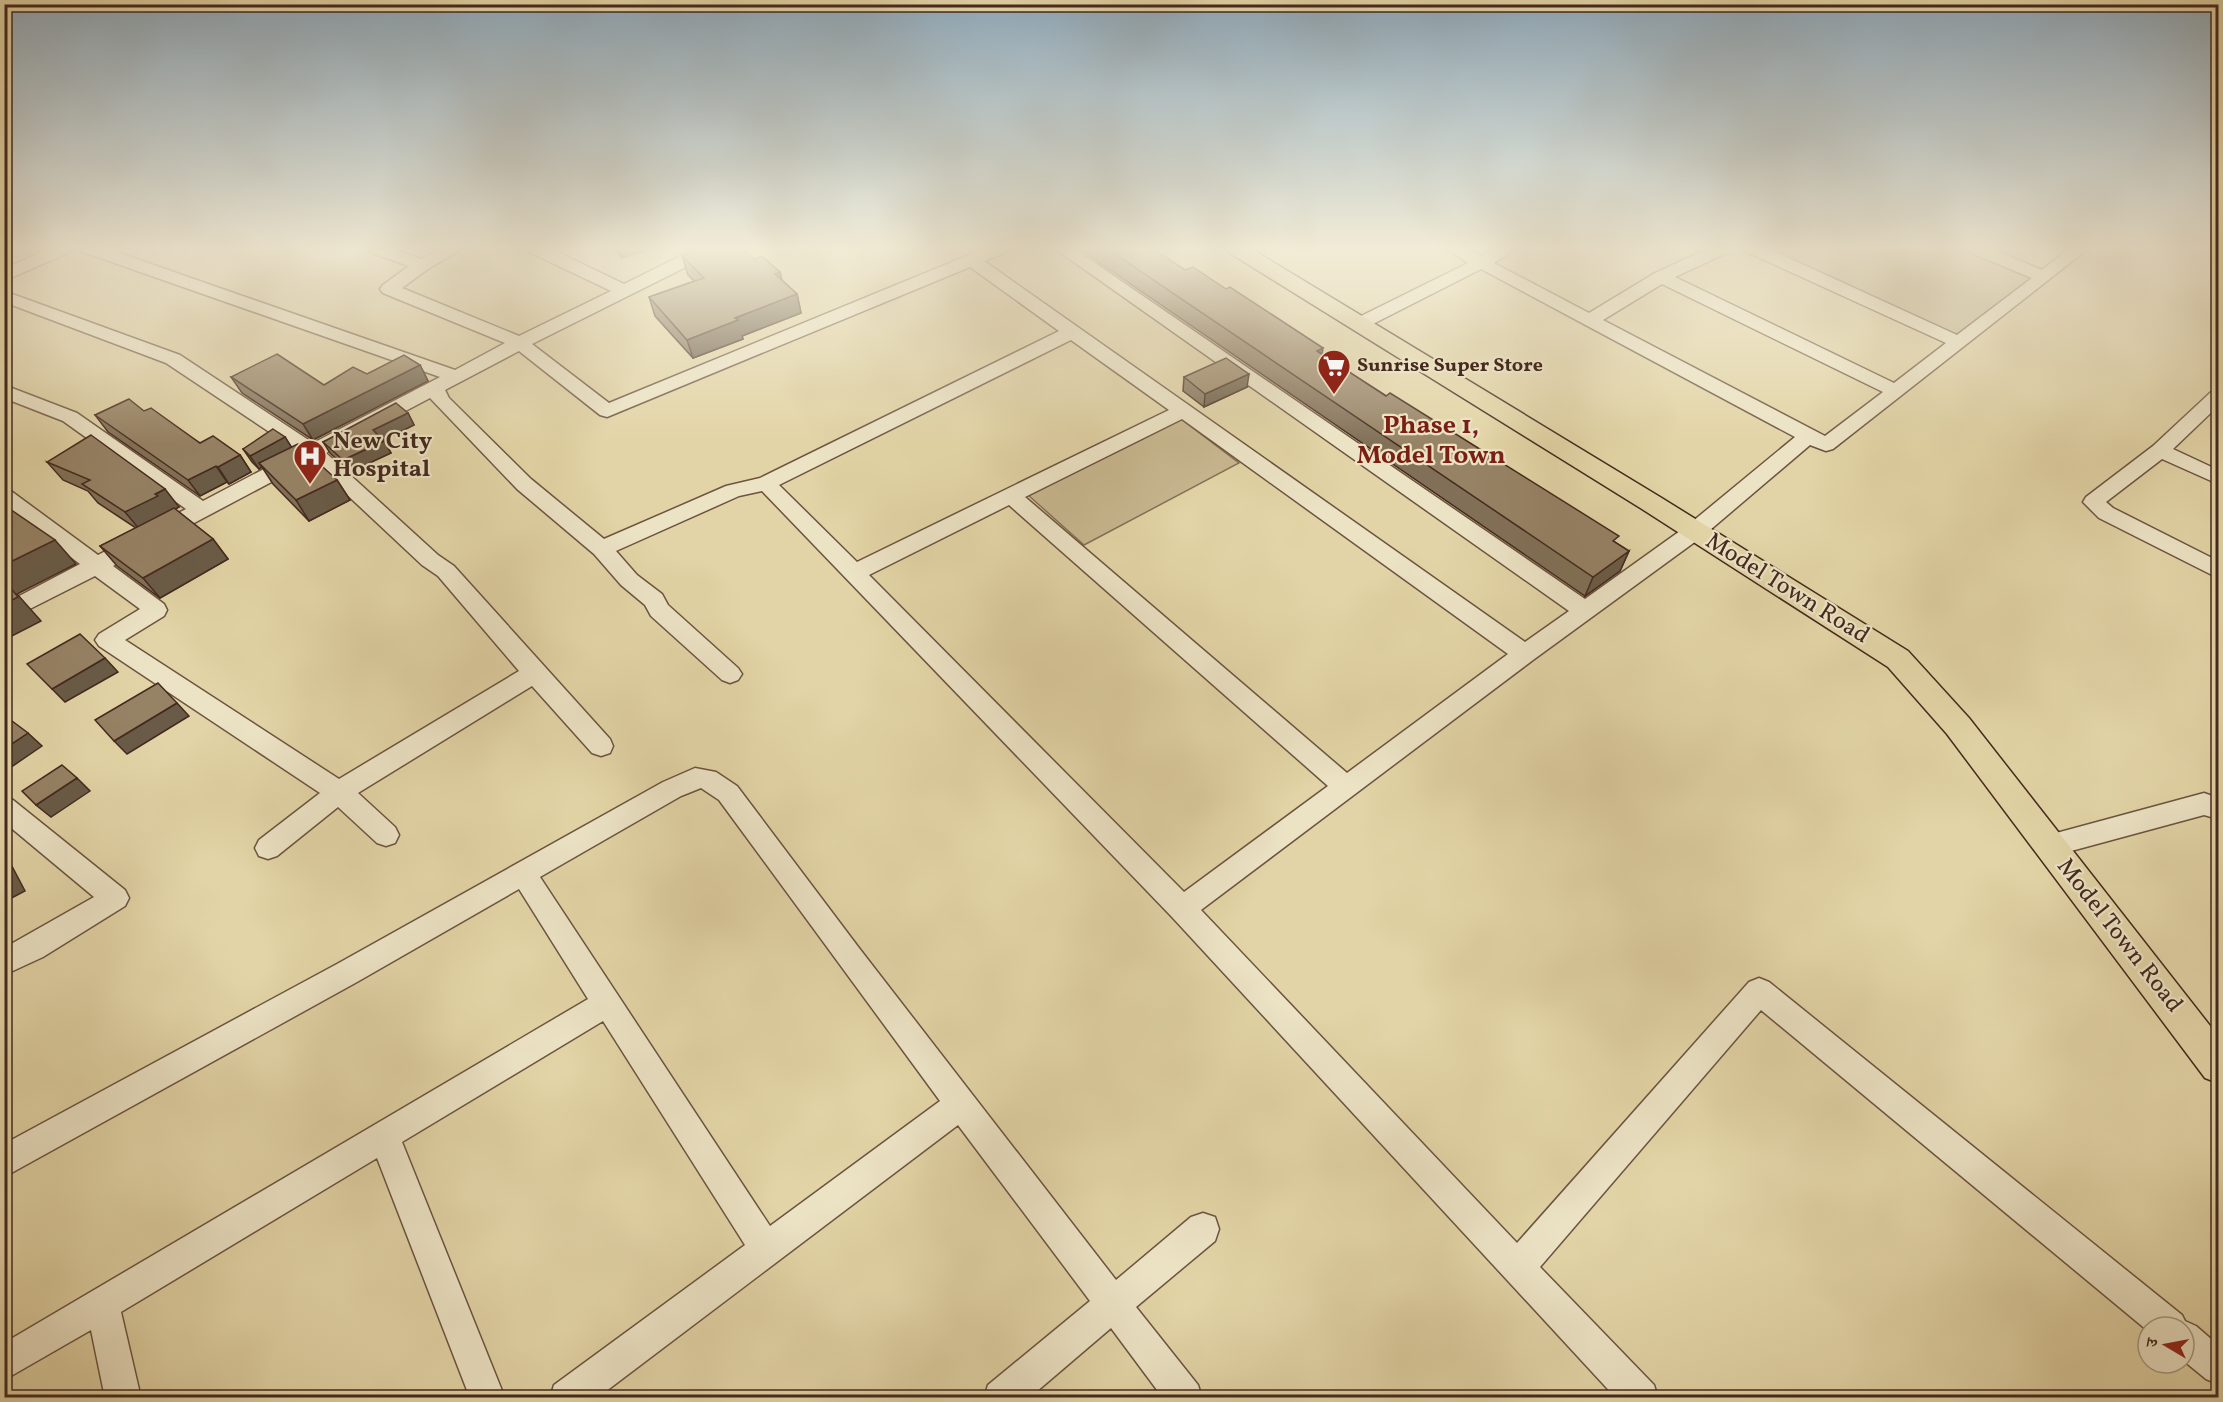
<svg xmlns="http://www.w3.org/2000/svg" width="2223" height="1402" font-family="Vollkorn,'Noto Serif Devanagari',serif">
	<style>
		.green { fill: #c7b78f; stroke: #867056; stroke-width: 1.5 }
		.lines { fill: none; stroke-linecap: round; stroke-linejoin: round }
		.minor-casing { stroke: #6c5440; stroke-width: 3 }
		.major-casing { stroke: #44291e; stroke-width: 3 }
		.minor { fill: #ece3c5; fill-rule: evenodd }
		.major { fill: #e2d4a6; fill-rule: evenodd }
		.wall { fill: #817057; stroke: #44291e; stroke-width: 1.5 }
		.shaded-wall { fill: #695b47; stroke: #44291e; stroke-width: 1.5 }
		.building { fill: #968265; stroke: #44291e; stroke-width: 1.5 }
		.labels { text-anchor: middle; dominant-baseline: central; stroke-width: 4.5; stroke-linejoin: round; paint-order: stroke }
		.far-poi-label { font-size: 20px; font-weight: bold; fill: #44291e; stroke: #ece3c5; text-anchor: start }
		.poi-label { font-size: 24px; font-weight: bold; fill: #44291e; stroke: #ece3c5; text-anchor: start }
		.street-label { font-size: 24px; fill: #44291e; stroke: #ece3c5 }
		.neighbourhood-label { font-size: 26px; font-weight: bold; fill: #7a1f14; stroke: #ece3c5 }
	</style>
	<rect width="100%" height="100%" fill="#e2d4a6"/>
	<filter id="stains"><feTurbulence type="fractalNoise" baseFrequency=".00333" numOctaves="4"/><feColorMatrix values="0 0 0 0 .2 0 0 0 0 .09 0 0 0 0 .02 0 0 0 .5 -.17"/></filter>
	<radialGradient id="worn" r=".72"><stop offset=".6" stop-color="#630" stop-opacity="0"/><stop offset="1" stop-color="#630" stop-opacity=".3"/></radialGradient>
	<path class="green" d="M1753,248H1975L2043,276L1958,342Z
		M1181,419L1239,463L1084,545L1028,495Z"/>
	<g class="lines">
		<defs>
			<path id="minor" d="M50,248H72L70,252L4,281V269Z
				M81,248H105L455,370L505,343L383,293L380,289L383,285L409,266L369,252L367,248H391L421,259L443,248H464L428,269L402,288L519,336L611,291L529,252L527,248H549L624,284L697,248H718L716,252L532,344L609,403L986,248H1009L1007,252L984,261L1525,642L1569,611L1054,248H1073L1585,599L1687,526L1795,437L1481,269L1365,328H1353L1350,324L1353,320L1468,263L1445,248H1466L1481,256L1497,248H1518L1494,263L1589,313L1655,273L1709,248H1731L1729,252L1675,277L1894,383L1946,343L1747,252L1745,248H1767L1957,335L2032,278L1969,252L1967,248H1990L2042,270L2070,248H2089L1833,449L1826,451L1810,445L1703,536L1533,660L1201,910L1517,1243L1749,982L1759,978L1769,982L2182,1315L2185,1321L2196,1326L2218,1345V1384L2206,1379L2184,1361V1327H2148V1331L1761,1010L1540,1267L1654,1385L1658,1398H1616L1172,917L762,491L739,496L616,551L637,575L662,594L668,605L738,668L742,674L738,680L730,683L722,680L651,616L645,605L621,585L594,554L517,489L430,398L326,453L438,555L454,566L610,739L613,746L610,753L601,756L592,753L532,686L358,793L395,827L399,835L395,843L386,846L377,843L338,807L277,856L268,859L259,856L255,848L259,840L320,793L99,646L95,640L99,634L140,609L95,576L4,622V604L80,564L4,507V489L11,491L98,555L186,509L63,421L4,398V385L77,413L203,501L298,451L166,363L4,302V291L180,355L313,443L440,377L83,252ZM970,267L1059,331L760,478L726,486L604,539L531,479L449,398L445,390L519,351L600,415L607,417ZM1662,284L1883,392L1825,436L1603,320ZM1071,340L1169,410L857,562L779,485ZM1182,419L1508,654L1347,773L1025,497ZM311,461L422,565L438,576L519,671L339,779L125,640L164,616L167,610L164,604L113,566ZM1009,505L1328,786L1184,892L869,575Z
				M2218,390V406L2173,449L2218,470V484L2162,459L2106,502L2113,508L2218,561V578L2099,518L2083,502L2086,497L2153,446L2211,392Z
				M695,768L716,772L737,786L859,948L1116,1280L1191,1217L1203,1213L1215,1217L1219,1229L1215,1241L1136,1307L1198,1385L1202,1398H1163L1111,1328L1029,1398H984L988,1385L1090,1301L958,1125L597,1398H550L554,1385L745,1245L603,1021L402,1142L505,1398H470L377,1158L121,1312L141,1398H105L91,1330L4,1380V1343L588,999L519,889L357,982L4,1177V1144L337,964L663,782ZM701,788L719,800L940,1101L770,1226L540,877L681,796Z
				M2204,793L2218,798V819L2204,815L2049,857L2040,854L2036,846L2040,838L2049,835Z
				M4,797L13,800L125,890L129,898L125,906L43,957L4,975V948L94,897L4,822Z"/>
			<path id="major" d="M1225,248H1250L1660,497L1908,651L1969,718L2218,1036V1083L2205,1078L1947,734L1888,667L1642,509L1228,252Z"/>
		</defs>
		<use href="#minor" class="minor-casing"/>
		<use href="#major" class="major-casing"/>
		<use href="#minor" class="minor"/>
		<use href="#major" class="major"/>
	</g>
	<path class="wall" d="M612,248H653L622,258Z
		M1078,248H1152L1185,270L1322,355L1629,551L1620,571L1585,596Z
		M682,256L754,259L780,272L782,280L797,294L801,313L742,336L743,339L693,358L655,316L649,297L694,281L688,275Z
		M420,365L428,381L313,440L242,393L231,377L324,385L367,374Z
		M1184,377L1247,387L1204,407L1183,391Z
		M144,411L200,443L240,455L251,472L229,484L227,482L200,496L108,432L95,415Z
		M408,413L414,425L383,440L391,453L350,472L330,453L323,442Z
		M285,437L291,447L337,480L350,500L309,521L273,484L262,467L259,469L252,462L243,449Z
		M47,462L179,507L175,509L213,539L228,559L160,598L117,566L100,546L136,528L98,503L88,491L63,480Z"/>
	<path class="shaded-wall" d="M619,248H653L622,258Z
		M780,272L784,290L775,274Z
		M797,294L801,313L742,336L743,339L693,358L687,340L735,318Z
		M1323,348L1320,368L1317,351Z
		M4,364L9,369L4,371Z
		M420,365L428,381L313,440L303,424Z
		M1249,374L1247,387L1204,407L1205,394Z
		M408,413L414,425L380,442L373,430Z
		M285,437L294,451L259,463L262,467L259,469L250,456Z
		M384,441L391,453L350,472L343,460Z
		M240,455L251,472L229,484L218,467Z
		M216,466L227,482L200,496L188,480Z
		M337,480L350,500L309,521L296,500Z
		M165,489L179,507L140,530L125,512Z
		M213,539L228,559L160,598L143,578Z
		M55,540L76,564L17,594L41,621L4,640V565Z
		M1629,551L1620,571L1585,596L1593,577Z
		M105,658L118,672L65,702L52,689Z
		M177,703L189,716L127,754L114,741Z
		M28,733L42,746L4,772V749Z
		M77,778L90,791L51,817L36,805Z
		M4,851L25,891L4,902Z"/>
	<path class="building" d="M705,248H743L754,259L762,256L780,272L775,274L797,294L735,318L738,320L687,340L649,297L704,278L682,256Z
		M1106,248H1152L1185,270L1193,267L1226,289L1230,287L1323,348L1317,351L1386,396L1390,393L1619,536L1613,541L1629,551L1593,577Z
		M277,354L324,385L353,367L367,374L404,355L420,365L303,424L231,377Z
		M1226,358L1249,374L1205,394L1184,377Z
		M129,399L144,411L151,408L200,443L213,436L240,455L218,467L216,466L188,480L95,415Z
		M396,403L408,413L373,430L384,441L343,460L323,442Z
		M273,429L285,437L250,456L243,449Z
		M91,435L165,489L155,494L158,496L125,512L82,484L90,480L47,462Z
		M298,444L337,480L296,500L259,463Z
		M4,505L55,540L4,565Z
		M174,508L213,539L143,578L100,546Z
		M9,586L18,597L4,604V589Z
		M80,634L105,658L52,689L27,664Z
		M158,683L177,703L114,741L95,720Z
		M8,718L28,733L4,749V721Z
		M62,765L77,778L36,805L22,791Z"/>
	<linearGradient id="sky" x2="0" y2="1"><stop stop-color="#90aabb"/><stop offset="0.56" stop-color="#f2ecd7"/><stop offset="1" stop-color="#f2ecd7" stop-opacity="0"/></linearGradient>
	<rect width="2223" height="444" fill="url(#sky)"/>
	<defs>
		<symbol id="supermarket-pin" viewBox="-11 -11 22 30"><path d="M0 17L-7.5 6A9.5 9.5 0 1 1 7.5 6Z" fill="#8f2418" stroke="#ece3c5"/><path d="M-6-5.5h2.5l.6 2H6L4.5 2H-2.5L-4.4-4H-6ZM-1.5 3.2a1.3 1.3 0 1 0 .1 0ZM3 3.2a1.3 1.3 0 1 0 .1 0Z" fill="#fff"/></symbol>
		<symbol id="hospital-pin" viewBox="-11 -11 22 30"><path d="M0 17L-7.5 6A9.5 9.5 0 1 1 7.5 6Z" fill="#8f2418" stroke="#ece3c5"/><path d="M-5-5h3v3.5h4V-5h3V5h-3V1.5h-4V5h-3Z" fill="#fff"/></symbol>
	</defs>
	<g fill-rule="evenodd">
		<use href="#supermarket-pin" x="1315" y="347" width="38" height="52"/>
		<use href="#hospital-pin" x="291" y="437" width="38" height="52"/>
	</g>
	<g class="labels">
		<g class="far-poi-label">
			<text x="1357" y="366">Sunrise Super Store</text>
		</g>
		<g class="poi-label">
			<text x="333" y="442">New City<tspan x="333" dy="28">Hospital</tspan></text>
		</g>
		<g class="street-label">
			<text transform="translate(1787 589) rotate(32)">Model Town Road</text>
			<text transform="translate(2119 936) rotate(52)">Model Town Road</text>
		</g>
		<g class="neighbourhood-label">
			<text x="1431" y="426">Phase 1,<tspan x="1431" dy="30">Model Town</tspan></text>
		</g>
	</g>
	<rect width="2223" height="1402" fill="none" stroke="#e2d4a6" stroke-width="24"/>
	<rect x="6" y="6" width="2211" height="1390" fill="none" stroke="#44291e" stroke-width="3"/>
	<rect x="12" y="12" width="2199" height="1378" fill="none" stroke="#44291e" stroke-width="1.5"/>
	<g transform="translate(2166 1345) rotate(280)"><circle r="28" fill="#ece3c5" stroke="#a99982" stroke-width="1.5"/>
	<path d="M0-4.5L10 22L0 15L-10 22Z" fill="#8f2418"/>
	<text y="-9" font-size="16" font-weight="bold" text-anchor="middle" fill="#44291e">उ</text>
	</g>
	<rect width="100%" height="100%" filter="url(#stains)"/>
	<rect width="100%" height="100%" fill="url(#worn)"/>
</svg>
